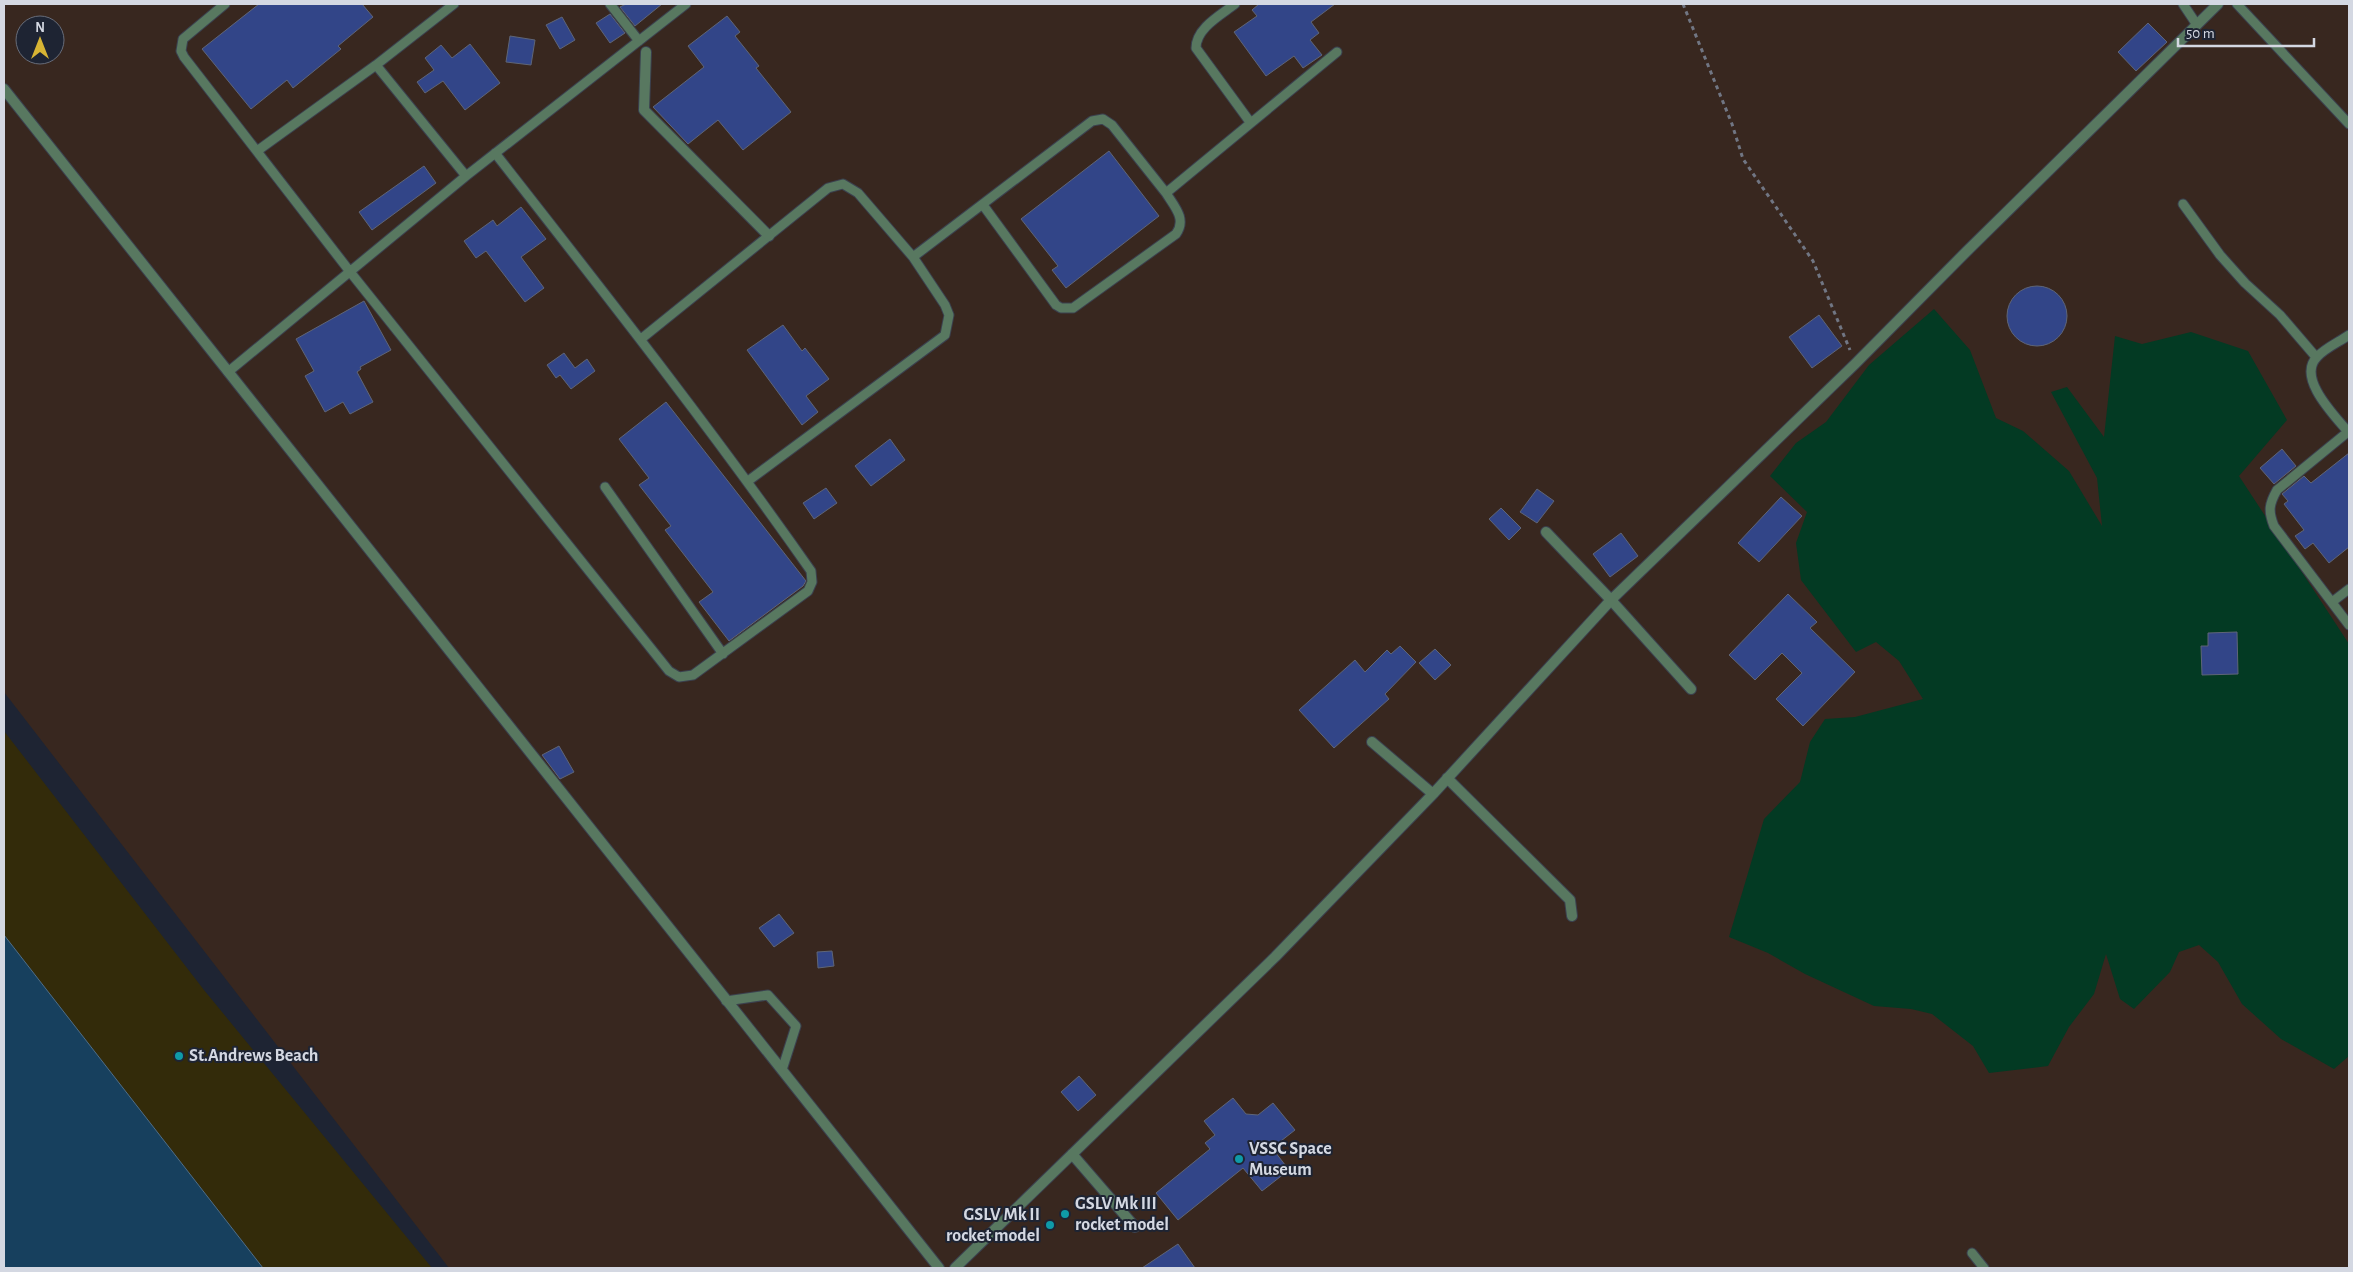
<svg xmlns="http://www.w3.org/2000/svg" width="2353" height="1272" font-family="'Alegreya Sans',sans-serif">
	<style>
		.industrial { fill: #38271f; fill-rule: evenodd }
		.green { fill: #033a23 }
		.sand { fill: #332b0a }
		.water { fill: #17405e; stroke: #506e86 }
		.building { fill: #324588; stroke: #5f6577 }
		.lines { fill: none; stroke-linecap: round; stroke-linejoin: round }
		.service-casing { stroke: #3b414f; stroke-width: 11 }
		.minor-casing { stroke: #3b414f; stroke-width: 12 }
		.path { stroke: #717683; stroke-width: 3; stroke-dasharray: 4 4; stroke-linecap: butt }
		.service { stroke: #587860; stroke-width: 9 }
		.minor { stroke: #587860; stroke-width: 10 }
		.culture-dot { fill: #0f9aa8; stroke: #1e2433; stroke-width: 2 }
		.labels { text-anchor: middle; dominant-baseline: central; stroke-width: 4; stroke-linejoin: round; paint-order: stroke }
		.poi-label { font-size: 18px; font-weight: bold; fill: #d4d8e2; stroke: #1e2433; text-anchor: start }
	</style>
	<rect width="100%" height="100%" fill="#1e2433"/>
	<path class="industrial" d="M4,4H2349V1268H449L4,692ZM25,25H55V55H25Z"/>
	<path class="green" d="M1934,309L1970,350L1996,418L2023,431L2069,471L2102,526L2097,478L2051,392L2067,387L2104,437L2115,336L2142,344L2191,332L2248,351L2287,420L2239,476L2349,644V1056L2334,1069L2281,1039L2242,1004L2218,962L2199,945L2179,952L2170,972L2134,1009L2120,999L2106,954L2094,994L2069,1027L2048,1066L1989,1073L1973,1046L1932,1014L1911,1009L1874,1006L1805,974L1768,953L1729,937L1764,819L1800,782L1810,742L1825,719L1855,717L1923,699L1899,661L1876,642L1856,652L1801,580L1796,543L1807,512L1770,476L1796,443L1826,422L1869,365Z"/>
	<path class="sand" d="M4,731L204,990L432,1268H263L4,935Z"/>
	<path class="water" d="M4,935L263,1268H4Z"/>
	<path class="building" d="M259,4H362L373,17L338,46L341,49L293,88L287,80L251,109L202,49Z
		M626,4H662L635,26L620,7Z
		M1259,4H1335L1311,22L1319,33L1310,40L1322,55L1303,68L1294,56L1266,76L1234,32L1257,16L1252,10Z
		M610,14L625,33L610,43L596,23Z
		M727,16L740,32L735,36L759,66L756,68L791,112L743,150L718,120L688,144L653,107L704,67L688,46Z
		M562,17L575,40L560,49L546,25Z
		M2148,23L2167,42L2136,71L2118,52Z
		M510,36L535,40L531,65L506,62Z
		M470,44L500,83L465,110L443,81L425,93L417,82L434,70L425,58L441,45L452,58Z
		M1109,151L1159,216L1066,288L1052,270L1058,266L1021,219Z
		M424,166L436,183L372,230L359,212Z
		M521,207L546,239L521,257L544,288L525,302L486,251L476,258L464,241L493,220L497,226Z
		M2007 316a30 30 0 1 1 60 0a30 30 0 1 1-60 0Z
		M364,301L391,350L360,367L361,369L357,372L373,402L350,414L343,402L325,412L305,376L314,371L296,339Z
		M1819,315L1842,346L1812,368L1789,337Z
		M783,325L802,351L805,348L829,379L806,396L818,412L802,425L747,350Z
		M564,353L575,368L587,359L595,371L571,389L560,375L556,378L547,365Z
		M666,402L806,581L803,586L729,641L699,602L713,592L665,530L671,526L639,485L649,478L619,439Z
		M890,439L905,460L871,486L855,466Z
		M2282,449L2296,466L2274,484L2260,468Z
		M2349,453V547L2329,563L2313,543L2305,549L2295,536L2304,530L2284,504L2288,501L2282,494L2304,476L2311,483Z
		M826,488L837,503L814,519L803,503Z
		M1537,489L1554,501L1537,523L1520,512Z
		M1781,497L1802,516L1759,562L1738,543Z
		M1501,508L1521,528L1509,540L1489,519Z
		M1621,533L1638,556L1610,577L1593,554Z
		M1788,594L1817,622L1810,628L1855,672L1803,726L1776,699L1802,673L1782,653L1755,680L1729,655Z
		M2237,632L2238,674L2202,675L2201,646H2208V633Z
		M1400,646L1416,662L1385,694L1389,699L1334,748L1299,710L1355,660L1365,672L1387,650L1391,654Z
		M1435,649L1451,665L1435,680L1419,663Z
		M559,746L574,772L560,779L542,755Z
		M779,914L794,933L774,947L759,928Z
		M832,951L834,966L818,968L817,952Z
		M1079,1076L1096,1095L1078,1111L1061,1092Z
		M1233,1098L1246,1114L1258,1115L1273,1103L1295,1130L1272,1148L1289,1170L1262,1191L1243,1168L1178,1220L1156,1193L1210,1149L1205,1143L1215,1135L1204,1121Z
		M1178,1244L1195,1268H1142Z"/>
	<g class="lines">
		<defs>
			<path id="service" d="M225,4L183,39L181,51L184,57L351,273L669,671L679,677L693,675L808,591L812,582L811,571C711,428 603,291 495,153
				M610,4L639,41
				M1235,4C1221,15 1196,28 1196,48L1250,122
				M2183,4L2197,25
				M2237,4L2349,124
				M376,65L466,176
				M257,151L376,65L454,4
				M2183,204L2220,255L2245,283L2280,315L2316,357
				M983,205L1056,305L1061,308H1073L1176,234C1187,219 1174,206 1166,193
				M2349,335C2339,342 2325,348 2317,357C2296,378 2336,417 2349,433
				M641,339L828,188L843,184L858,193L913,257L1092,121L1103,119L1112,125L1166,193L1337,52
				M228,372L466,176L686,4
				M2349,431L2277,490C2269,504 2268,511 2274,526L2349,625
				M748,481L945,335L949,315L945,305L913,257
				M605,487L723,654
				M2332,602L2349,589
				M726,1001L768,995L796,1026L782,1070
				M1972,1253L1984,1268"/>
			<path id="minor" d="M646,52L644,110L769,236
				M4,89L939,1268
				M1546,532L1611,600L1691,689
				M1372,742L1433,794
				M1447,778L1570,900L1572,916
				M1072,1154L1135,1227
				M955,1268L1275,957L1433,794L1611,600L1855,364L1966,252L2218,4"/>
		</defs>
		<use href="#service" class="service-casing"/>
		<use href="#minor" class="minor-casing"/>
		<path class="path" d="M1683,4L1732,124L1743,159L1813,261L1850,350"/>
		<use href="#service" class="service"/>
		<use href="#minor" class="minor"/>
	</g>
	<g class="culture-dot">
		<circle cx="179" cy="1056" r="5"/>
		<circle cx="1239" cy="1159" r="5"/>
		<circle cx="1065" cy="1214" r="5"/>
		<circle cx="1050" cy="1225" r="5"/>
	</g>
	<g class="labels">
		<g class="poi-label">
			<text x="189" y="1056">St.Andrews Beach</text>
			<text x="1249" y="1149">VSSC Space<tspan x="1249" dy="21">Museum</tspan></text>
			<text x="1075" y="1204">GSLV Mk III<tspan x="1075" dy="21">rocket model</tspan></text>
			<text x="1040" y="1215" text-anchor="end">GSLV Mk II<tspan x="1040" dy="21">rocket model</tspan></text>
		</g>
	</g>
	<rect width="2353" height="1272" fill="none" stroke="#d4d8e2" stroke-width="10"/>
	<g transform="translate(40 40)"><circle r="24" fill="#1e2433" stroke="#676c79"/>
	<path d="M0-4L9 19L0 12L-9 19Z" fill="#d7b434"/>
	<text y="-8" font-size="14" font-weight="bold" text-anchor="middle" fill="#d4d8e2">N</text>
	</g>
	<path d="M2178 38v8h136v-8" fill="none" stroke="#d4d8e2" stroke-width="2.5"/>
	<text x="2186" y="38" font-size="15" fill="#d4d8e2" stroke="#1e2433" stroke-width="4" paint-order="stroke">50 m</text>
</svg>
